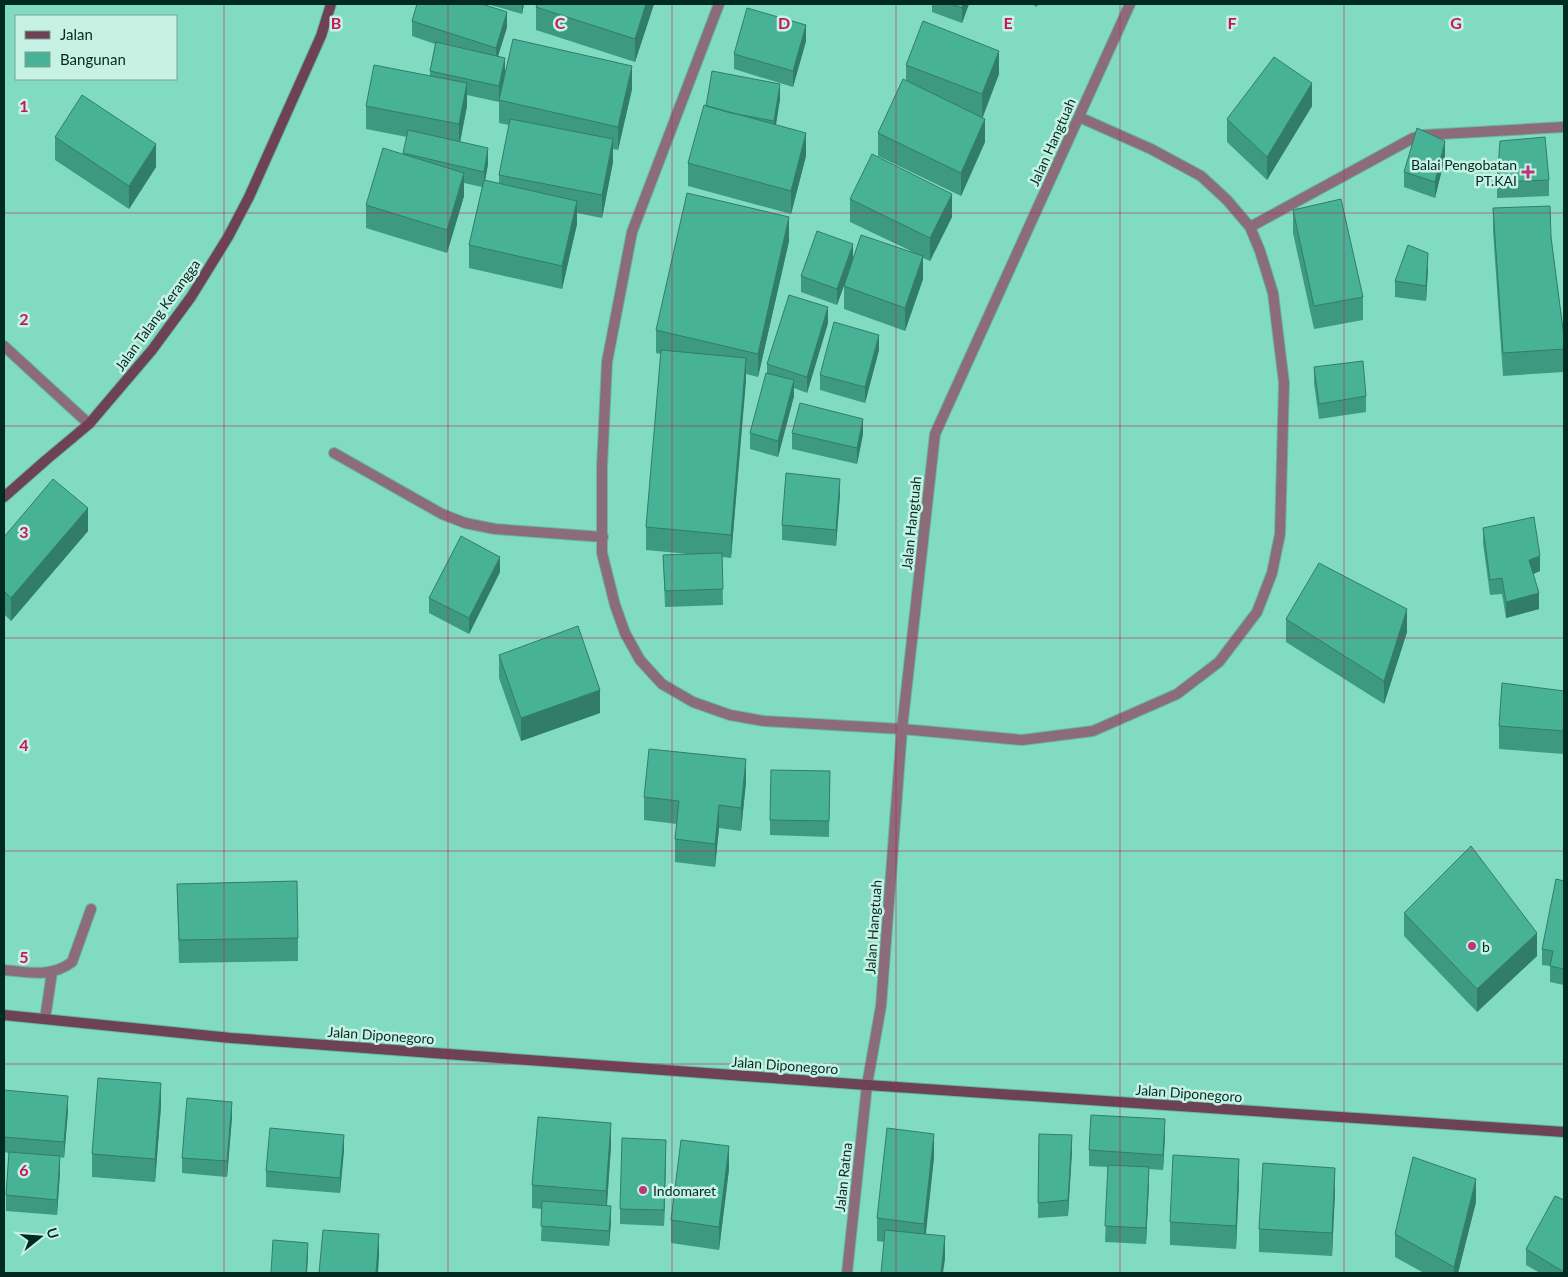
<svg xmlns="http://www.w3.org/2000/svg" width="1568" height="1277" font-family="Lato,sans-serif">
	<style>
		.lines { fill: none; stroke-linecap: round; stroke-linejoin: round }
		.lane-casing { stroke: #67b8a0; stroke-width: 12 }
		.street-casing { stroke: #67b8a0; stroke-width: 12 }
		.secondary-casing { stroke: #67b8a0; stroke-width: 12 }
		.lane { stroke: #8c6c79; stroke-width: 10 }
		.street { stroke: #8c6c79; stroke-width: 10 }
		.secondary { stroke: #6d4255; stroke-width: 10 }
		.wall { fill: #3e9981 }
		.shaded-wall { fill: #327d69 }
		.building { fill: #48b296; stroke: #327d69 }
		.grid { fill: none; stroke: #c2185b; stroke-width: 1; stroke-opacity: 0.55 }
		.poi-dot { fill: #bb377b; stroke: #c7f2e3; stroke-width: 2 }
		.labels { text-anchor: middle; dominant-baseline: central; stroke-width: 5; stroke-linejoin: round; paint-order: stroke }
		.street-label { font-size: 14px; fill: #012a20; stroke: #c7f2e3 }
		.poi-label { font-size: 14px; fill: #012a20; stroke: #c7f2e3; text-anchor: start }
		.grid-label { font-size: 16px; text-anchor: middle; font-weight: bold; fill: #c2185b; stroke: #c7f2e3; stroke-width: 5; stroke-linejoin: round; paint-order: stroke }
	</style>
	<rect width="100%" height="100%" fill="#80dbc0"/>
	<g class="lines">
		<defs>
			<path id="lane" d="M4,970C28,972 51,978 72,962L91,909
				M45,1019L52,972"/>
			<path id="street" d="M719,4L632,232L607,362L602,466V553L615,605L625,633L640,660L662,684L693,702L730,715L764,721L902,729L1022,740L1093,731L1177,694L1219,662L1257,612L1272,573L1280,534L1284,383L1273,293L1260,251L1250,227L1227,200L1201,176L1151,149L1079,117
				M1250,227L1413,138L1424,135L1564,127
				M4,346L89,424
				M334,453L442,514L465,523L495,529L603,537
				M847,1273L867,1085L881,1006L902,729L935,434L1130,4"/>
			<path id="secondary" d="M4,497L46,460L89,424L152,350L191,297L228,237L249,197L321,36L331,4
				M4,1015L231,1038L867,1085L1564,1132"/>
		</defs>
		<use href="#lane" class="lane-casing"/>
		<use href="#street" class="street-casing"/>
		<use href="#secondary" class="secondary-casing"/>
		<use href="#lane" class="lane"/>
		<use href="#street" class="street"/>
		<use href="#secondary" class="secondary"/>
	</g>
	<path class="wall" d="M487,4H524L522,14Z
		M654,4L635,62L536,30V7Z
		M932,4H969L962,23L932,12Z
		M1031,4H1038L1037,7Z
		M412,21L507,27L498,56L505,73L499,102L467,95V106L460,142L488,164L485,180L499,183V175L509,125L499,123V100L632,89L618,150L613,149V162L602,218L577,213V224L562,289L469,268V245L482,187L464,183V196L447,253L366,228V205L403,154L407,137L366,129V106L430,75V71L435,44L412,36Z
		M806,41L793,87L734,69V54Z
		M906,65L999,74L983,117L985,142L961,196L878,156V133L906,81Z
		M780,99L776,125L806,156L791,214L688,186V163L706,106Z
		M1312,106L1267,180L1227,142V119Z
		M55,137L156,167L129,209L55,160Z
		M1445,157L1435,198L1404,187V172Z
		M1549,180V196L1497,198V182Z
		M850,199L952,217L930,261L923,258V279L905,331L844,309V286L847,277L837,305L801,292V276L853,259L911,251L850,222Z
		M1493,208L1551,237L1564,337V372L1503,376L1493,231Z
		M1293,210L1363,297V320L1314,329L1293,233Z
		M789,241L758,377L746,374L731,558L722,557L723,605L665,607L663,555L688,554L646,550V527L661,354L656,353V330Z
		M1428,269L1426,301L1395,297V281Z
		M828,323L807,393L794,388V396L778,457L750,449V433L767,373V364Z
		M879,350L865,403L820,390V375Z
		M1314,367L1366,396V412L1319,419L1314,383Z
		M792,433L863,434L857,464L792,449Z
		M840,494L836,546L782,540V525Z
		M1483,528L1540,571L1533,574L1539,609L1506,618L1502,594L1490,595L1483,543Z
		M88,531L11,621L4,614V537Z
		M500,572L469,634L429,613V598Z
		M1286,619L1407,632L1384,704L1286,642Z
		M499,655L600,713L521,741L499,678Z
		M1564,691V754L1499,749V726Z
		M830,771L829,837L770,835V820Z
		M746,782L741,831L719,828L715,867L675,862V839L677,824L644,820V797Z
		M1564,881V985L1550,982V966L1542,965V949Z
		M177,884L298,938V961L179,963Z
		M1404,913L1537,956L1477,1012L1404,936Z
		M4,1090L68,1111L64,1158L60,1157V1172L57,1215L6,1211V1195L9,1153L4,1152Z
		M161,1106L155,1182L92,1177V1154Z
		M232,1117L227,1177L182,1173V1158Z
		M1039,1134L1072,1151L1068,1216L1038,1218Z
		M1165,1135L1163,1170L1149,1169V1183L1146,1244L1105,1242L1108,1167L1089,1166V1150Z
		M611,1146L607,1206L611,1222L609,1246L541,1241L542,1209L532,1208V1185Z
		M344,1150L340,1193L266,1187V1171Z
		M666,1156L664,1226L620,1224V1209Z
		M934,1157L926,1234L945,1259L884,1242L877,1241V1218Z
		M729,1169L719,1250L671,1243V1220Z
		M1239,1182L1236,1249L1170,1245V1222Z
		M1335,1191L1332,1256L1259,1252V1229Z
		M1564,1200V1273H1540L1526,1265V1249Z
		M1476,1202L1458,1273H1424L1395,1257V1234Z"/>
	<path class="shaded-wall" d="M522,4H524L522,14Z
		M646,4H654L635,62V39Z
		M963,4H969L962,23V8Z
		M507,12V27L496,63V48Z
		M806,25V41L793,87V71Z
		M999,51V74L982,118V94Z
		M505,58V73L499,102V86Z
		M632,66V89L618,150V127Z
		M467,83V106L459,147V124Z
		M1312,83V106L1267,180V157Z
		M780,84V99L774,136V121Z
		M985,119V142L961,196V173Z
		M806,133V156L791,214V191Z
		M613,139V162L602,218V195Z
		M1445,141V157L1435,198V182Z
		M156,144V167L129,209V186Z
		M488,148V164L484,187V172Z
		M464,173V196L447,253V230Z
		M952,194V217L930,261V238Z
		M577,201V224L562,289V266Z
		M789,217V241L758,377V354Z
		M853,244V260L837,305V289Z
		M1428,253V269L1426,301V286Z
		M923,256V279L905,331V308Z
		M828,307V323L807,393V377Z
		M879,335V350L865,403V387Z
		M746,358V381L731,558V535Z
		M794,380V396L778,457V441Z
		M863,419V434L857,464V448Z
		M840,479V494L836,546V530Z
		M88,508V531L11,621V598Z
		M1540,556V571L1529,576V560Z
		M500,557V572L469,634V618Z
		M1539,593V609L1506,618V602Z
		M1407,609V632L1384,704V681Z
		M600,690V713L521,741V718Z
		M746,759V782L741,831V808Z
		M719,805V828L715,867V844Z
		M1537,933V956L1477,1012V989Z
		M161,1083V1106L155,1182V1159Z
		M68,1096V1111L64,1158V1142Z
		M232,1102V1117L227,1177V1161Z
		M1165,1119V1135L1163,1170V1155Z
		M611,1123V1146L606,1215V1191Z
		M934,1134V1157L924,1247V1224Z
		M344,1135V1150L340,1193V1178Z
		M1072,1135V1151L1068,1216V1200Z
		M666,1140V1156L664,1226V1210Z
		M729,1146V1169L719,1250V1227Z
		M60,1156V1172L57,1215V1200Z
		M1239,1159V1182L1236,1249V1226Z
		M1149,1167V1183L1146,1244V1228Z
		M1335,1168V1191L1332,1256V1233Z
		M1476,1179V1202L1458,1273H1454V1267Z
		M611,1206V1222L609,1246V1231Z
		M379,1234V1257L378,1273H376Z
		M945,1236V1259L943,1273H941Z
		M308,1243V1258L307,1273H306Z"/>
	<path class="building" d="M417,4H482L507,12L496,48L412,21Z
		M537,4H646L635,39L536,7Z
		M951,4H963L962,8Z
		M747,8L806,25L793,71L734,54Z
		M923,21L999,51L982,94L906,65Z
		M513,39L632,66L618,127L499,100Z
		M436,42L505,58L499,86L430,71Z
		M1274,57L1312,83L1267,157L1227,119Z
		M374,65L467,83L459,124L366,106Z
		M712,71L780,84L774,121L731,113L706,106Z
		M903,79L985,119L961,173L878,133Z
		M82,95L156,144L129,186L55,137Z
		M704,105L806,133L791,191L688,163Z
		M510,119L613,139L602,195L499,175Z
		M1417,128L1445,141L1435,182L1404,172Z
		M408,130L488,148L484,172L403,153Z
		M1545,137L1549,180L1497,182L1500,141Z
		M383,148L464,173L447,230L366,205Z
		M872,154L952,194L930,238L850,199Z
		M484,180L577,201L562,266L469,245Z
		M687,193L789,217L758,354L656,330Z
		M1341,199L1363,297L1314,306L1293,210Z
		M1550,206L1551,237L1564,337V349L1503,353L1493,208Z
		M817,231L853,244L837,289L801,276Z
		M861,235L923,256L905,308L844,286Z
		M1408,245L1428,253L1426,286L1395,281Z
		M789,295L828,307L807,377L767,364Z
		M834,322L879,335L865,387L820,375Z
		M661,350L746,358L731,535L646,527Z
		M1363,361L1366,396L1319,404L1314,367Z
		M766,373L794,380L778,441L750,433Z
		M800,403L863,419L857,448L792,433Z
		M786,473L840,479L836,530L782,525Z
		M53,479L88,508L11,598L4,591V537Z
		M1534,517L1540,556L1529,560L1539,593L1506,602L1502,578L1490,580L1483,528Z
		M461,536L500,557L469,618L429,598Z
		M722,553L723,589L665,591L663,555Z
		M1319,563L1407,609L1384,681L1286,619Z
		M578,626L600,690L521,718L499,655Z
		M1502,683L1564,691V731L1499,726Z
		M649,749L746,759L741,808L719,805L715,844L675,839L679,801L644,797Z
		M771,770L830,771L829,821L770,820Z
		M1471,846L1537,933L1477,989L1404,913Z
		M1556,879L1564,881V969L1550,966L1553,951L1542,949Z
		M297,881L298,938L179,940L177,884Z
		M98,1078L161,1083L155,1159L92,1154Z
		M4,1090L68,1096L64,1142L4,1137Z
		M187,1098L232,1102L227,1161L182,1158Z
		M1091,1115L1165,1119L1163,1155L1089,1150Z
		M538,1117L611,1123L606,1191L532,1185Z
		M270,1128L344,1135L340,1178L266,1171Z
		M887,1128L934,1134L924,1224L877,1218Z
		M1039,1134L1072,1135L1068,1200L1038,1203Z
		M622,1138L666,1140L664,1210L620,1209Z
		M681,1140L729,1146L719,1227L671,1220Z
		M9,1152L60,1156L57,1200L6,1195Z
		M1173,1155L1239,1159L1236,1226L1170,1222Z
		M1413,1157L1476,1179L1454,1267L1395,1234Z
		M1263,1163L1335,1168L1332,1233L1259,1229Z
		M1108,1165L1149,1167L1146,1228L1105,1226Z
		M1555,1196L1564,1200V1272L1526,1249Z
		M542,1201L611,1206L609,1231L541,1226Z
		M323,1230L379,1234L376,1273H319Z
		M885,1230L945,1236L941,1273H881Z
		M273,1240L308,1243L306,1273H271Z"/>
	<path class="grid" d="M224,4V1273M448,4V1273M672,4V1273M896,4V1273M1120,4V1273M1344,4V1273M4,213H1564M4,426H1564M4,638H1564M4,851H1564M4,1064H1564"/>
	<g class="poi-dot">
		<path d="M1525.5 164.5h5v5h5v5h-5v5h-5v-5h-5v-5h5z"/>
		<circle cx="1472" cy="946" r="5"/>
		<circle cx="643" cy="1190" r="5"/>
	</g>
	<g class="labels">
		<g class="street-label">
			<text transform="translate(1052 142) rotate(-66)">Jalan Hangtuah</text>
			<text transform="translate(157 315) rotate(-54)">Jalan Talang Kerangga</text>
			<text transform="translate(911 523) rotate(-84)">Jalan Hangtuah</text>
			<text transform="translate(873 927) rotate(-86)">Jalan Hangtuah</text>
			<text transform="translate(381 1035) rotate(4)">Jalan Diponegoro</text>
			<text transform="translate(785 1065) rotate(4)">Jalan Diponegoro</text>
			<text transform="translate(1189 1093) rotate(4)">Jalan Diponegoro</text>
			<text transform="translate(843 1177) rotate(-84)">Jalan Ratna</text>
		</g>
		<g class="poi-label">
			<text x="1517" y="164" text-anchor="end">Balai Pengobatan<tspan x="1517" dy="16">PT.KAI</tspan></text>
			<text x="1482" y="946">b</text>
			<text x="653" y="1190">Indomaret</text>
		</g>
	</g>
	<g class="grid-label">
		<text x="336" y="29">B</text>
		<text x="560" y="29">C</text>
		<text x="784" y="29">D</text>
		<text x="1008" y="29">E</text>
		<text x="1232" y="29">F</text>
		<text x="1456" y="29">G</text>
		<text x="24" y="112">1</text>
		<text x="24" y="325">2</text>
		<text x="24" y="538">3</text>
		<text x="24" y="751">4</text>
		<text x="24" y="963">5</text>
		<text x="24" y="1176">6</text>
	</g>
	<rect width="1568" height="1277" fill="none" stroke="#012a20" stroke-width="10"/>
	<rect x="15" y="15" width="162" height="65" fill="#c7f2e3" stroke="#78a295"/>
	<rect x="25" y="31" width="25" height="8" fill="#6d4255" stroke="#78a295"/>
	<text x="60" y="40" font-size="15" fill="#012a20">Jalan</text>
	<rect x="25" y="52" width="25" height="15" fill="#48b296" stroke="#78a295"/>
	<text x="60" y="65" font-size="15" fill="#012a20">Bangunan</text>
	<g transform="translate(40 1237) rotate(73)" stroke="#c7f2e3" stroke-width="4" paint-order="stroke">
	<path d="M0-4L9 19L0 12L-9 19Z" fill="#012a20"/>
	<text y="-8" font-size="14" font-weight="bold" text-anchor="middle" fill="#012a20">U</text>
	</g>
</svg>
